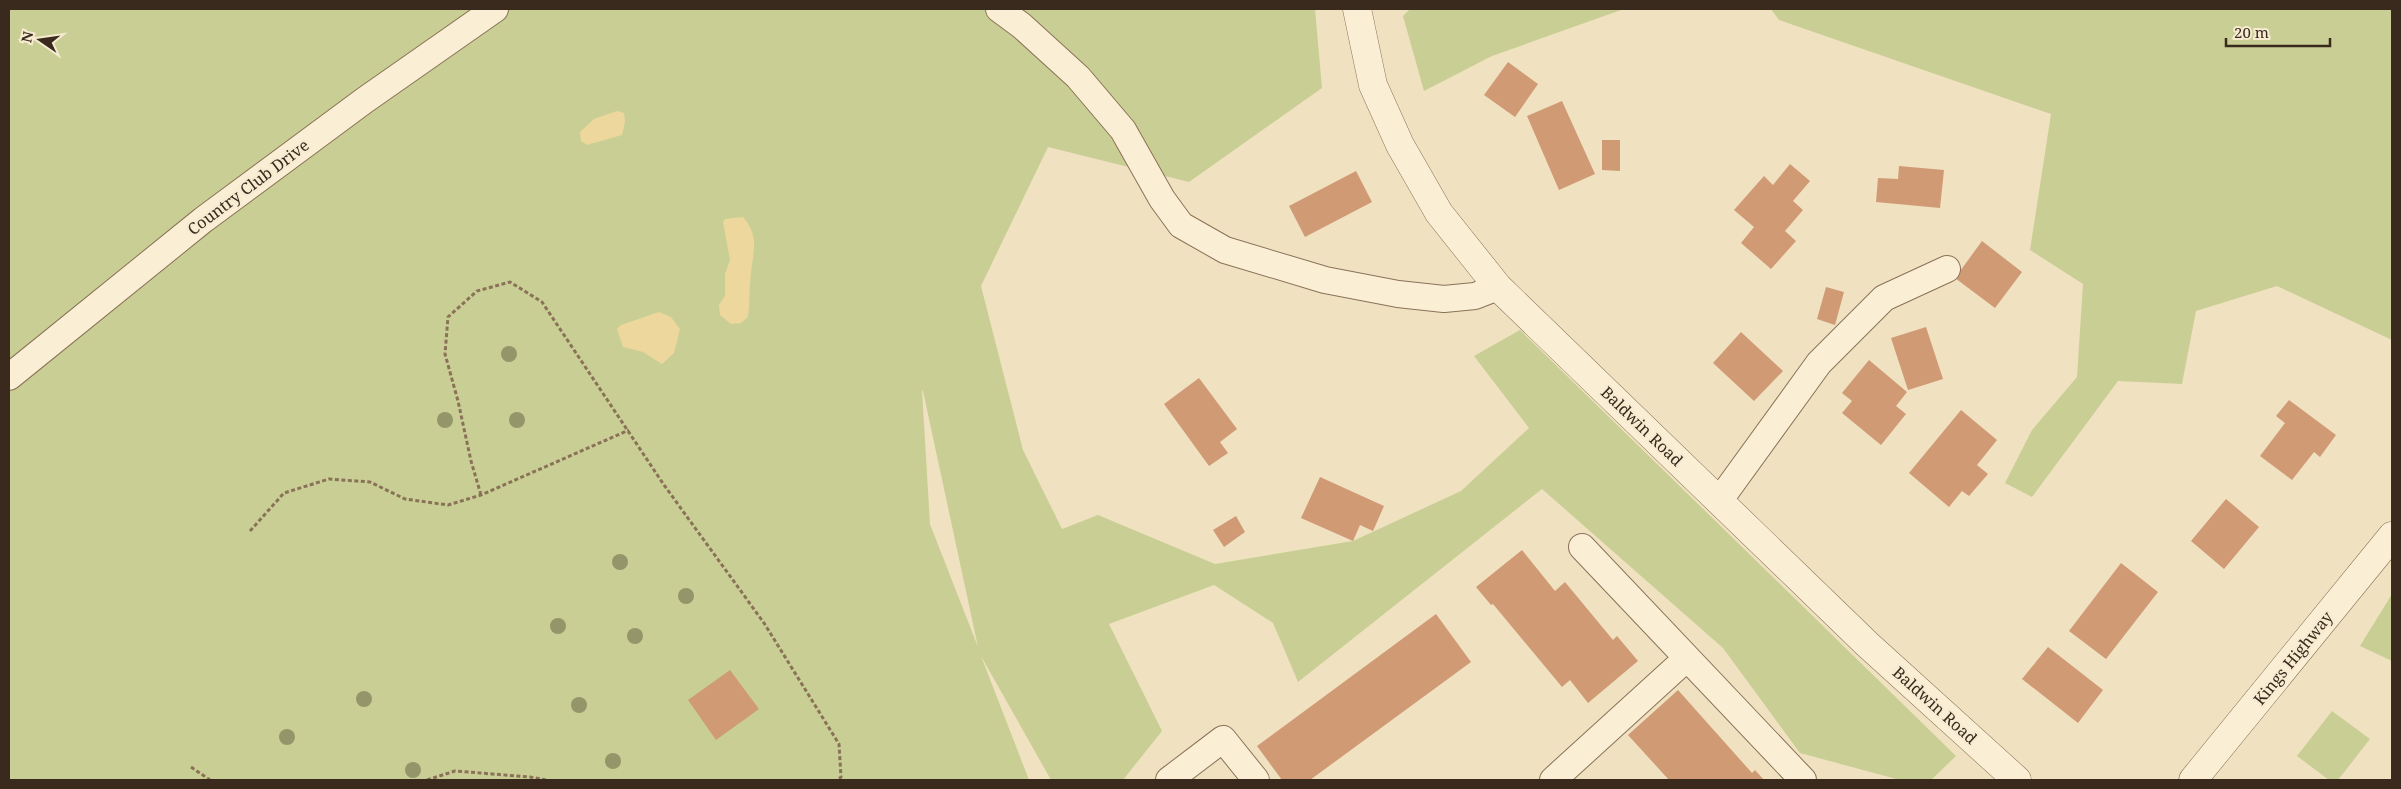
<svg xmlns="http://www.w3.org/2000/svg" width="2401" height="789" font-family="'Noto Serif',serif">
	<style>
		.green { fill: #c9cf94; fill-rule: evenodd }
		.sand { fill: #edd79d }
		.building { fill: #d09a75 }
		.lines { fill: none; stroke-linecap: round; stroke-linejoin: round }
		.minor-casing { stroke: #8a7258; stroke-width: 28 }
		.tertiary-casing { stroke: #8a7258; stroke-width: 29 }
		.path { stroke: #8a7258; stroke-width: 3; stroke-dasharray: 4 2.5; stroke-linecap: butt }
		.minor { stroke: #faefd5; stroke-width: 26 }
		.tertiary { stroke: #faefd5; stroke-width: 28 }
		.tree { fill: #95956a }
		.labels { text-anchor: middle; dominant-baseline: central; stroke-width: 5; stroke-linejoin: round; paint-order: stroke }
		.street-label { font-size: 16px; fill: #392a1d; stroke: #f7ebd1 }
	</style>
	<rect width="100%" height="100%" fill="#f0e1c1"/>
	<path class="green" d="M9,9H1315L1322,88L1189,182L1048,147L981,286L1023,450L1062,529L1098,515L1215,564L1353,541L1461,491L1529,428L1474,356L1520,330L1956,756L1931,780H1900L1800,753L1723,648L1542,489L1298,682L1273,623L1214,585L1109,624L1162,731L1123,780H1051L981,656L1029,780H9ZM922,390L923,391L978,647L930,524Z
		M1410,9H1624L1492,56L1424,91L1403,16Z
		M1771,9H2392V340L2277,286L2196,311L2182,384L2118,381L2032,497L2005,483L2032,430L2077,377L2083,284L2030,250L2051,114L1779,20Z
		M2392,594V661L2360,646Z
		M2332,711L2370,739L2338,780H2329L2297,756Z"/>
	<path class="sand" d="M617,111L624,113L625,122L622,135L587,145L581,141L580,132L594,119Z
		M743,217C760,237 753,251 751,273C749,287 750,302 748,317L741,323L731,324L720,315L719,305L725,296V274L730,260L723,222L725,219Z
		M659,312L671,317L680,329L674,353L662,364L643,352L623,347L617,329L621,325Z"/>
	<path class="building" d="M1508,62L1538,84L1515,117L1484,95Z
		M1562,101L1595,174L1559,190L1527,116Z
		M1602,140H1620V171L1602,170Z
		M1790,164L1810,181L1793,201L1803,210L1785,231L1796,241L1771,269L1741,243L1754,227L1734,210L1764,176L1773,185Z
		M1899,166L1944,170L1940,208L1876,202L1878,178L1898,179Z
		M1356,171L1372,202L1305,237L1289,206Z
		M1982,241L2022,272L1995,308L1955,278Z
		M1826,287L1844,292L1835,325L1817,319Z
		M1926,327L1943,379L1908,390L1891,338Z
		M1741,332L1783,371L1754,401L1713,363Z
		M1869,360L1907,392L1896,406L1906,414L1881,445L1842,413L1852,401L1842,393Z
		M1199,378L1237,429L1220,442L1228,453L1209,466L1164,404Z
		M2289,400L2336,435L2320,457L2314,452L2292,480L2260,456L2285,423L2276,416Z
		M1961,410L1997,440L1977,465L1988,474L1969,496L1962,491L1949,507L1909,473Z
		M1320,477L1384,506L1373,531L1360,525L1353,541L1301,518Z
		M2226,499L2259,527L2224,569L2191,541Z
		M1236,516L1245,532L1224,547L1213,530Z
		M1522,550L1555,591L1565,582L1613,640L1617,636L1638,661L1588,703L1570,680L1562,687L1493,604L1491,605L1476,587Z
		M2121,563L2158,592L2106,659L2069,631Z
		M1436,614L1471,662L1310,780H1282L1257,746Z
		M2048,647L2103,690L2078,723L2022,679Z
		M730,670L759,709L716,740L688,700Z
		M1678,690L1752,773L1755,770L1764,780H1669L1628,735Z"/>
	<g class="lines">
		<defs>
			<path id="minor" d="M999,9L1022,26L1078,77L1123,130L1162,199L1181,225L1225,250L1325,280L1398,294L1444,299L1475,296L1498,287
				M9,377L203,220L365,100L495,9
				M1719,501L1819,363L1884,298L1947,269
				M1582,547L1803,780
				M1169,780L1223,739L1256,780
				M1553,780L1687,658"/>
			<path id="tertiary" d="M1357,9L1373,85L1400,145L1439,213L1498,287L1867,644L2017,780
				M2193,780L2392,536"/>
		</defs>
		<use href="#minor" class="minor-casing"/>
		<use href="#tertiary" class="tertiary-casing"/>
		<path class="path" d="M481,495L471,461L458,401L445,354L448,317L477,291L510,282L542,302L664,485L764,623L839,744L841,777L838,780
			M250,531L284,493L329,479L370,482L405,499L448,505L481,495L629,430
			M191,767L210,780
			M427,780L455,771L530,777L546,780"/>
		<use href="#minor" class="minor"/>
		<use href="#tertiary" class="tertiary"/>
	</g>
	<g class="tree">
		<circle cx="509" cy="354" r="8"/>
		<circle cx="445" cy="420" r="8"/>
		<circle cx="517" cy="420" r="8"/>
		<circle cx="620" cy="562" r="8"/>
		<circle cx="686" cy="596" r="8"/>
		<circle cx="558" cy="626" r="8"/>
		<circle cx="635" cy="636" r="8"/>
		<circle cx="364" cy="699" r="8"/>
		<circle cx="579" cy="705" r="8"/>
		<circle cx="287" cy="737" r="8"/>
		<circle cx="613" cy="761" r="8"/>
		<circle cx="413" cy="770" r="8"/>
	</g>
	<g class="labels">
		<g class="street-label">
			<text transform="translate(248 187) rotate(-37)">Country Club Drive</text>
			<text transform="translate(1642 426) rotate(44)">Baldwin Road</text>
			<text transform="translate(2293 658) rotate(-51)">Kings Highway</text>
			<text transform="translate(1935 705) rotate(42)">Baldwin Road</text>
		</g>
	</g>
	<rect width="2401" height="789" fill="none" stroke="#392a1d" stroke-width="20"/>
	<g transform="translate(40 40) rotate(283)" stroke="#f7ebd1" stroke-width="4" paint-order="stroke">
	<path d="M0-4L9 19L0 12L-9 19Z" fill="#392a1d"/>
	<text y="-8" font-size="14" font-weight="bold" text-anchor="middle" fill="#392a1d">N</text>
	</g>
	<path d="M2226 38v8h104v-8" fill="none" stroke="#392a1d" stroke-width="2.5"/>
	<text x="2234" y="38" font-size="15" fill="#392a1d" stroke="#f7ebd1" stroke-width="4" paint-order="stroke">20 m</text>
</svg>
